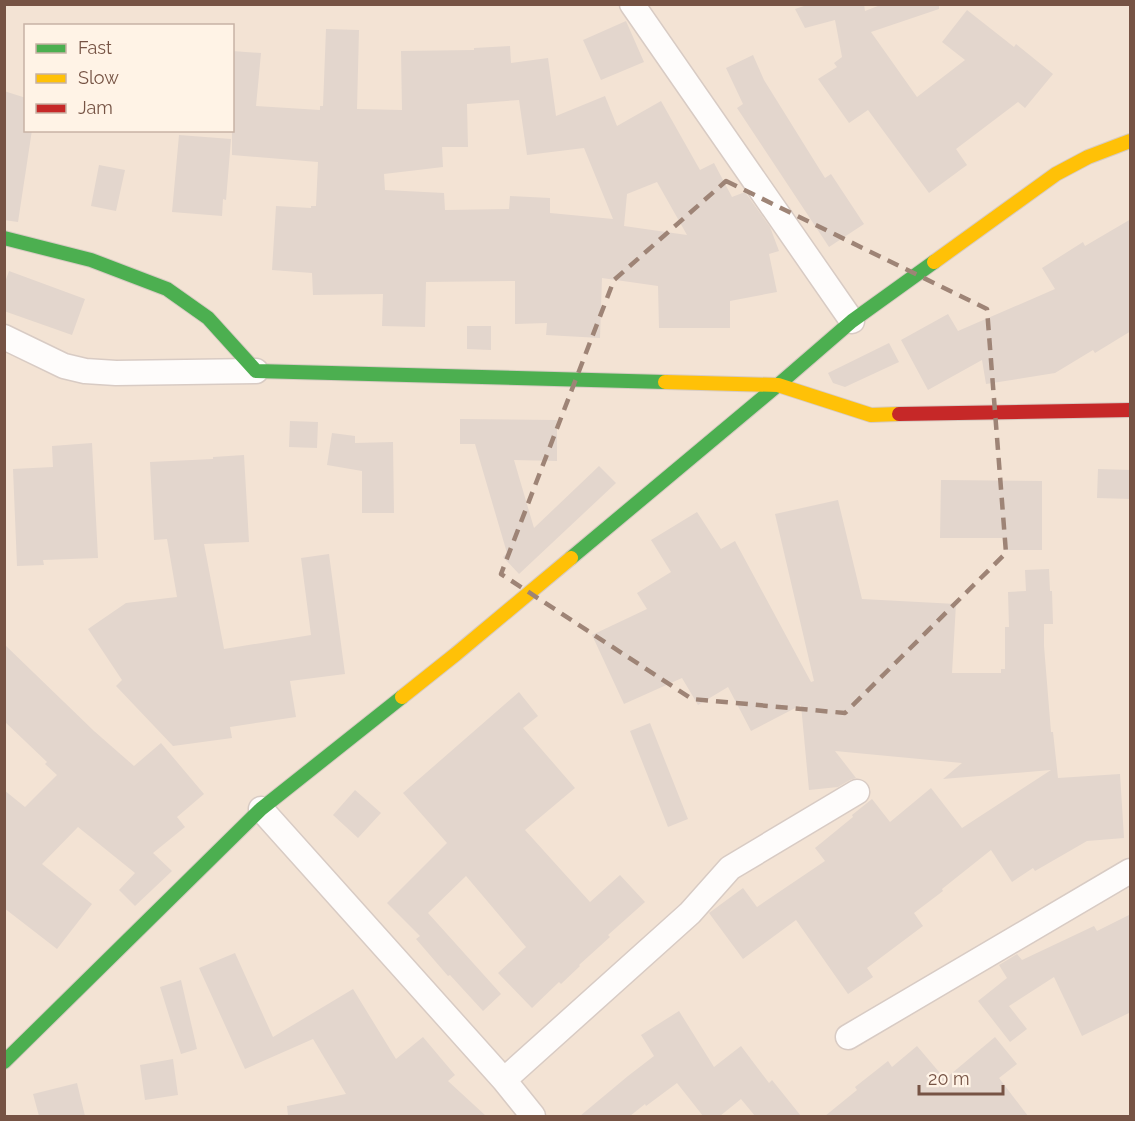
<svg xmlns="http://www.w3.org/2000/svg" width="1135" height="1121" font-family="Raleway,sans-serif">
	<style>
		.residential { fill: #f3e3d4; fill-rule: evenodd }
		.building { fill: #e3d6cd; fill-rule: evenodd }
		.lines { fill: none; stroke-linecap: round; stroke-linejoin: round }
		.street-casing { stroke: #d8cbc4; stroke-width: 27 }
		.fast-casing { stroke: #d7cbc2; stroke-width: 16 }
		.slow-casing { stroke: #d7cbc2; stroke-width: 16 }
		.jam-casing { stroke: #d7cbc2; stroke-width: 16 }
		.street { stroke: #fefcfb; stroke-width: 24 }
		.fast { stroke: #4caf50; stroke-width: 14 }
		.slow { stroke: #ffc107; stroke-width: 14 }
		.jam { stroke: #c62828; stroke-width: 14 }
		.marked { fill: none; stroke: #9e8476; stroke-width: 4.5; stroke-dasharray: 12 8; stroke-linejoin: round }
	</style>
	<rect width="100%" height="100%" fill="#f7eee5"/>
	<path class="residential" d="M5,5H1130V1116H5ZM26,26H232V130H26Z"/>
	<path class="building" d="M810,4H864L865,11L883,4H939V9L871,32L917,97L965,60L942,42L967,10L1014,47L1016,44L1053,74L1025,108L1018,102L956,149L967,165L929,193L868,110L849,123L818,79L837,67L834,63L842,57L835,20L805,28L795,9Z
		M626,21L644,62L601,80L583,40Z
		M326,29L359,30L357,109L402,110L401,51L474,50V48L510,46L511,63L548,58L556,116L605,96L617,126L661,101L700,170L714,163L732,197L745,192L770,227L779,251L769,254L777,292L730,301V328H659L658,286L602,278L600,338L546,335L547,323L515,324V281L426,282L425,327L382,326L383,294L313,295L312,273L272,270L276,206L311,208V206H316L318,162L232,155V51L261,53L256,106L320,110V106H323ZM519,100L527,155L584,148L613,219L550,213V198L510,196L509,209L445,210L444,193L385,190L384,174L443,167L442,147H468L467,104ZM657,182L687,235L624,226L627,194Z
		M753,55L764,80L825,178L831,174L864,224L829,247L737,108L743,104L726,68Z
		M4,91L26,98V130H32L18,222L4,220Z
		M179,135L231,139L226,200L223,199L222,216L172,212Z
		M99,165L125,170L116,211L91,206Z
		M1131,219V331L1095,353L1093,350L1055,373L986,384L982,360L928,390L901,340L948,314L958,331L1055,289L1042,268L1083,242L1085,246Z
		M9,271L85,299L72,335L4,311V285Z
		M467,326H491V350L467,349Z
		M889,343L899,362L845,387L833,383L828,373Z
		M460,419L557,420V461L514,460L534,528L599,466L616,483L519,574L503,557L507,553L475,444H460Z
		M290,421L318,422L317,448L289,447Z
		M332,433L355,436V443L393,442L394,513H362V471L327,465Z
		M92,443L98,558L43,560L44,565L17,566L13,469L53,467L52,446Z
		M244,455L249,542L204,544L224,649L311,635L301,558L329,554L345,674L290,681L296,717L230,727L232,738L173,746L116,686L122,680L88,629L126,603L177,597L167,539L154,540L150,462L213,459V457Z
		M1098,469L1131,470V499L1097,498Z
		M941,480L1042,481V550H1004V538H940Z
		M838,500L862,599L956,604L952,673H1001V669H1005V627H1009L1008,592L1026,591L1025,570L1049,569L1050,591H1052L1053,624H1044V646L1051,732H1053L1058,778L1120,774L1124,838L1087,841L1035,871L1033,868L1012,882L991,850L942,889L943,891L914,913L923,926L867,968L873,977L848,994L796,920L743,959L709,913L743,888L757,907L825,861L815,848L853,817L852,815L872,799L890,822L931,788L962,828L1051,770L943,779L962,763L835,751L856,778L850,780L838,787L809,790L801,705L751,731L728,687L698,705L682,678L624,704L592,635L647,609L637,593L671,572L651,540L697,512L721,549L735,541L811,682L814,681L775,514Z
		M4,644L94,731L134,766L161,743L204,794L177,817L185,827L153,853L172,871L135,906L119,890L135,873L78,827L42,864L92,904L57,949L4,908V790L25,807L57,775L45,764L47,762L4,721Z
		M519,692L538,716L523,728L575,788L525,830L590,902L620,875L645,902L608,935L610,937L579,965L580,966L561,984L559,982L532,1008L498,973L526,947L466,876L428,913L501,994L483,1011L450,975L448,976L416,939L420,936L387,903L447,843L403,793Z
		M650,723L688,819L668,827L630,731Z
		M355,790L381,813L358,838L333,815Z
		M1131,914V1012L1082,1036L1054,977L1009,1006L1027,1029L1010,1042L978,1001L1007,978L999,965L1017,954L1022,960L1094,926L1097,931Z
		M235,953L273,1037L353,989L396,1059L423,1037L455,1075L448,1081L486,1116H288L287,1106L346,1094L313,1039L245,1069L199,968Z
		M181,980L197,1049L181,1054L160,987Z
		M679,1011L714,1067L741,1046L769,1083L772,1080L801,1116H755L741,1099L720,1116H703L677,1083L646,1106L645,1104L630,1116H580L628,1076L654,1056L641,1035Z
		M995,1037L1017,1064L999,1078L1028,1116H825L857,1090L855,1087L888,1061L892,1067L917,1046L945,1079Z
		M173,1059L178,1095L145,1100L140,1065Z
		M77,1083L85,1116H39L33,1094Z"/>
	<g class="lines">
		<defs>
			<path id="street" d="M632,4L852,321
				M4,337L64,366L85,371L116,373L256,371
				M261,809L504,1080L533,1116
				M848,1037L1130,871
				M504,1080L690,913L730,868L857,792"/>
			<path id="fast" d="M4,238L91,260L167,289L208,318L256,371L665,382
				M571,558L778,385L852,321L934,262
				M4,1062L261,809L402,697"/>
			<path id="slow" d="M934,262L1056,174L1088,157L1130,141
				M665,382L778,385L871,415L899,414
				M402,697L456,654L571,558"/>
			<path id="jam" d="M899,414L1130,410"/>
		</defs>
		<use href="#street" class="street-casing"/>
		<use href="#fast" class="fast-casing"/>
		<use href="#slow" class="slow-casing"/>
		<use href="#jam" class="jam-casing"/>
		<use href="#street" class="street"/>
		<use href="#fast" class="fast"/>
		<use href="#slow" class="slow"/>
		<use href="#jam" class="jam"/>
	</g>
	<path class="marked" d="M726,181L987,309L1006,553L845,713L692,699L501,574L614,280Z"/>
	<rect width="1135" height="1121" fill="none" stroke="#765344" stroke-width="12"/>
	<rect x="24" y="24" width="210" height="108" fill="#fff3e6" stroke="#c8b3a5" stroke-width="1.5"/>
	<rect x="36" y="44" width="30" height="9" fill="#4caf50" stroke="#c8b3a5" stroke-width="1.5"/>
	<text x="78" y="54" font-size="18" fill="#765344">Fast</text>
	<rect x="36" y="74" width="30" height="9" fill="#ffc107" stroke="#c8b3a5" stroke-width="1.5"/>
	<text x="78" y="84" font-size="18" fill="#765344">Slow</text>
	<rect x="36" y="104" width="30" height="9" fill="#c62828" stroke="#c8b3a5" stroke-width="1.5"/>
	<text x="78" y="114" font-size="18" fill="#765344">Jam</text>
	<path d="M919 1085v9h84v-9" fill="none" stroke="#765344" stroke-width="3"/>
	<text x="928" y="1085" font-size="18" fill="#765344" stroke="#fff3e6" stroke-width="4.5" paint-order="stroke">20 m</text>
</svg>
